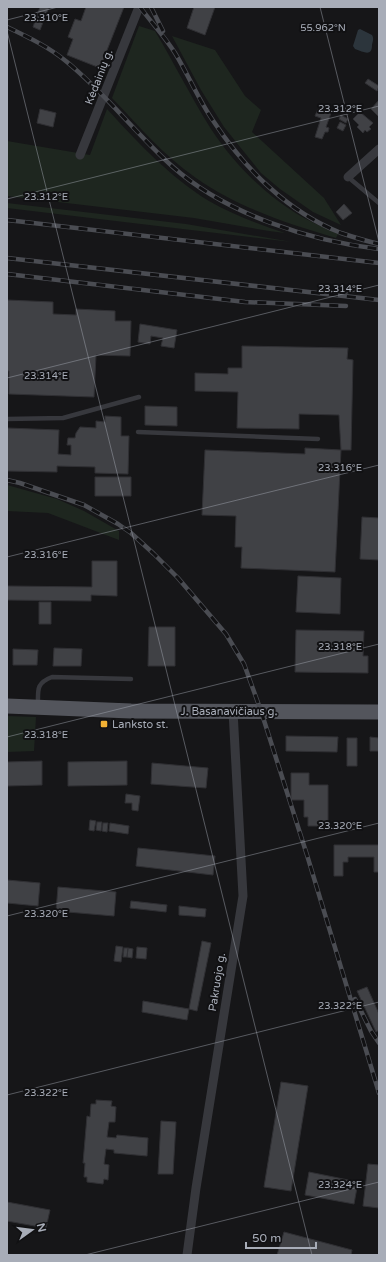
<svg xmlns="http://www.w3.org/2000/svg" width="386" height="1262" font-family="'Varela Round',sans-serif">
	<style>
		.green { fill: #1e261f }
		.water { fill: #2c353c }
		.building { fill: #404145; stroke: #303034 }
		.lines { fill: none; stroke-linecap: round; stroke-linejoin: round }
		.lane { stroke: #37383d; stroke-width: 4.5 }
		.street { stroke: #37383d; stroke-width: 9 }
		.primary { stroke: #53555c; stroke-width: 15 }
		.rail-casing { stroke: #4a4c52; stroke-width: 4.5 }
		.rail { stroke: #111113; stroke-width: 3; stroke-dasharray: 9; stroke-linecap: butt }
		.ticks { fill: none; stroke: #a8adb8; stroke-width: 1; stroke-opacity: 0.45 }
		.poi-dot { fill: #f2b134; stroke: #111113; stroke-width: 1.5 }
		.labels { text-anchor: middle; dominant-baseline: central; stroke-width: 4; stroke-linejoin: round; paint-order: stroke }
		.street-label { font-size: 11px; fill: #a8adb8; stroke: #111113 }
		.poi-label { font-size: 11px; fill: #a8adb8; stroke: #111113; text-anchor: start }
		.ticks-label { font-size: 10px; text-anchor: middle; fill: #a8adb8; stroke: #111113; stroke-width: 4; stroke-linejoin: round; paint-order: stroke }
	</style>
	<rect width="100%" height="100%" fill="#161618"/>
	<path class="green" d="M139,26L155,31C174,63 191,97 211,129C232,161 262,192 294,212C308,221 323,227 338,234L336,238C286,223 239,208 196,178C164,156 138,125 112,98Z
		M172,36L215,50L245,96L261,110L252,132L324,198L341,225L313,212L280,189L261,173L224,127L201,90Z
		M107,109C138,143 170,177 209,201C233,215 259,224 285,233L269,231L194,218L7,196V141L90,155Z
		M7,203L186,224L292,242L7,208Z
		M7,485L57,499L84,511L119,531V540L48,513L7,511Z
		M7,716L36,717L34,751L7,752Z"/>
	<path class="water" d="M360,29L372,35C374,39 373,40 372,45C372,57 364,52 355,49L353,46L358,30Z"/>
	<path class="building" d="M40,7H49L40,30L33,27Z
		M86,7H124L100,68L67,55L73,39L68,37L75,19L81,21Z
		M194,7H215L205,35L187,28Z
		M368,79L379,86L377,91L365,83Z
		M379,100V117L371,109Z
		M40,109L56,113L53,127L37,123Z
		M318,109L331,113L326,127L329,128L328,132H325L322,139L315,137L321,118L315,116Z
		M360,112L373,123L369,127L371,129L367,132L365,130L363,133L357,127L359,125L353,119Z
		M341,115L348,119L346,123L339,119Z
		M340,122L346,125L343,131L337,128Z
		M344,204L352,213L343,220L336,212Z
		M7,300L53,302V314L76,315V309L115,311V321H131L130,356L96,355L94,397L9,394V371H7Z
		M140,324L177,330L174,348L161,346L163,338L151,336L150,344L138,342Z
		M242,346L348,348L347,359L353,360L351,450H341L339,415L299,414V429L237,428L238,392L195,391V373L228,374V368H242Z
		M145,406L177,407V426L145,425Z
		M105,416L121,417V436H129L128,474L95,473V467L57,466V472L7,471V428L59,430L58,454L71,455V445H67L68,438H75L76,433L80,427L96,428V421L105,422Z
		M305,448L341,450L335,572L241,568L242,547H235L236,516L202,515L205,450L305,454Z
		M95,477H131V496H95Z
		M362,517L379,518V560L360,559Z
		M92,561H117V596L91,595V601L7,600V586L92,587Z
		M298,576L341,578L340,614L296,612Z
		M39,602H51V624H39Z
		M149,627H175V666H148Z
		M296,630L364,631L363,656H368V673L295,672Z
		M54,648L82,649L81,666H53Z
		M13,649L38,650L37,665H13Z
		M286,736L338,737L337,752L286,751Z
		M370,737L379,738V751H370Z
		M347,738H357V766H347Z
		M42,761V785L7,786V762Z
		M127,761V785L68,786V762Z
		M152,763L208,768L206,788L151,784Z
		M291,773H309V785H328V826H308V817H304V800H291Z
		M126,794L140,796L138,811L132,810V803H125Z
		M90,820L96,821L94,831L89,830Z
		M97,822H102L101,831L96,830Z
		M103,823H108L107,832L102,831Z
		M110,823L129,826L128,834L109,831Z
		M334,845H379V872H374V857H348V862H343V876H334Z
		M138,848L215,856L213,875L136,866Z
		M7,880L40,883L38,906L7,903Z
		M58,887L116,892L114,916L56,911Z
		M131,901L167,905L166,912L130,908Z
		M179,906L206,909L205,917L179,915Z
		M202,941L211,943L197,1011L189,1009Z
		M116,946L123,947L121,962L114,961Z
		M137,947L147,948L146,959L136,958Z
		M124,948H128L127,957H123Z
		M128,948L133,949L132,958L127,957Z
		M367,987L379,1014V1030L376,1032L357,991Z
		M143,1001L189,1009L187,1020L142,1012Z
		M281,1082L308,1086L291,1191L264,1187Z
		M96,1100L112,1101L111,1106L116,1107L115,1122H109L107,1137L116,1138L117,1135L148,1138L147,1156L114,1153V1150L106,1149L104,1164L109,1165L108,1180L104,1179L103,1184L87,1182V1177H84L85,1163H83L87,1116L90,1117L91,1104H96Z
		M161,1121L176,1122L173,1174H158Z
		M368,1164L379,1165V1208L363,1206Z
		M309,1172L358,1182L354,1204L305,1195Z
		M7,1202L50,1210L46,1228L7,1221Z
		M284,1232L352,1250L351,1255H277Z"/>
	<g class="lines">
		<path class="lane" d="M348,177L379,203
			M7,419L63,418L139,397
			M138,432L318,439
			M38,705C38,690 36,683 52,677L131,679"/>
		<path class="street" d="M80,155L139,7
			M348,177L379,149
			M187,1255L196,1188L243,896L233,711"/>
		<path class="primary" d="M7,706L131,711L379,712"/>
		<defs>
			<path id="rail" d="M140,7C151,22 165,37 175,53C189,76 199,101 214,122C245,169 288,212 341,233C353,237 366,241 379,244
				M151,7L163,31
				M7,27C28,37 49,47 67,62C106,94 136,134 173,167C226,214 310,241 379,249
				M7,220L379,263
				M7,258L379,300
				M7,274L245,302L346,306
				M7,480L20,483L84,505L118,524L131,533L154,554L178,578L226,634L244,664L261,711L307,855L379,1093
				M355,999L371,1031L379,1043"/>
		</defs>
		<use href="#rail" class="rail-casing"/>
		<use href="#rail" class="rail"/>
	</g>
	<path class="ticks" d="M320,7L379,242M7,20L58,7M7,31L312,1255M7,199L379,106M7,378L379,285M7,557L379,465M7,737L379,644M7,916L379,823M7,1095L379,1002M85,1255L379,1182"/>
	<rect class="poi-dot" x="100" y="720" width="8" height="8" rx="2"/>
	<g class="labels">
		<g class="street-label">
			<text transform="translate(99 77) rotate(-69)">Kėdainių g.</text>
			<text x="229" y="711">J. Basanavičiaus g.</text>
			<text transform="translate(217 982) rotate(-81)">Pakruojo g.</text>
		</g>
		<g class="poi-label">
			<text x="112" y="724">Lanksto st.</text>
		</g>
	</g>
	<g class="ticks-label">
		<text x="46" y="21">23.310°E</text>
		<text x="323" y="31">55.962°N</text>
		<text x="340" y="112">23.312°E</text>
		<text x="46" y="200">23.312°E</text>
		<text x="340" y="292">23.314°E</text>
		<text x="46" y="379">23.314°E</text>
		<text x="340" y="471">23.316°E</text>
		<text x="46" y="558">23.316°E</text>
		<text x="340" y="650">23.318°E</text>
		<text x="46" y="738">23.318°E</text>
		<text x="340" y="829">23.320°E</text>
		<text x="46" y="917">23.320°E</text>
		<text x="340" y="1009">23.322°E</text>
		<text x="46" y="1096">23.322°E</text>
		<text x="340" y="1188">23.324°E</text>
	</g>
	<rect width="386" height="1262" fill="none" stroke="#a8adb8" stroke-width="16"/>
	<g transform="translate(32 1230) rotate(76)" stroke="#111113" stroke-width="3" paint-order="stroke">
	<path d="M0-3L7 15L0 10L-7 15Z" fill="#a8adb8"/>
	<text y="-6" font-size="11" font-weight="bold" text-anchor="middle" fill="#a8adb8">N</text>
	</g>
	<path d="M246 1242v6h70v-6" fill="none" stroke="#a8adb8" stroke-width="2"/>
	<text x="252" y="1242" font-size="12" fill="#a8adb8" stroke="#111113" stroke-width="3" paint-order="stroke">50 m</text>
</svg>
